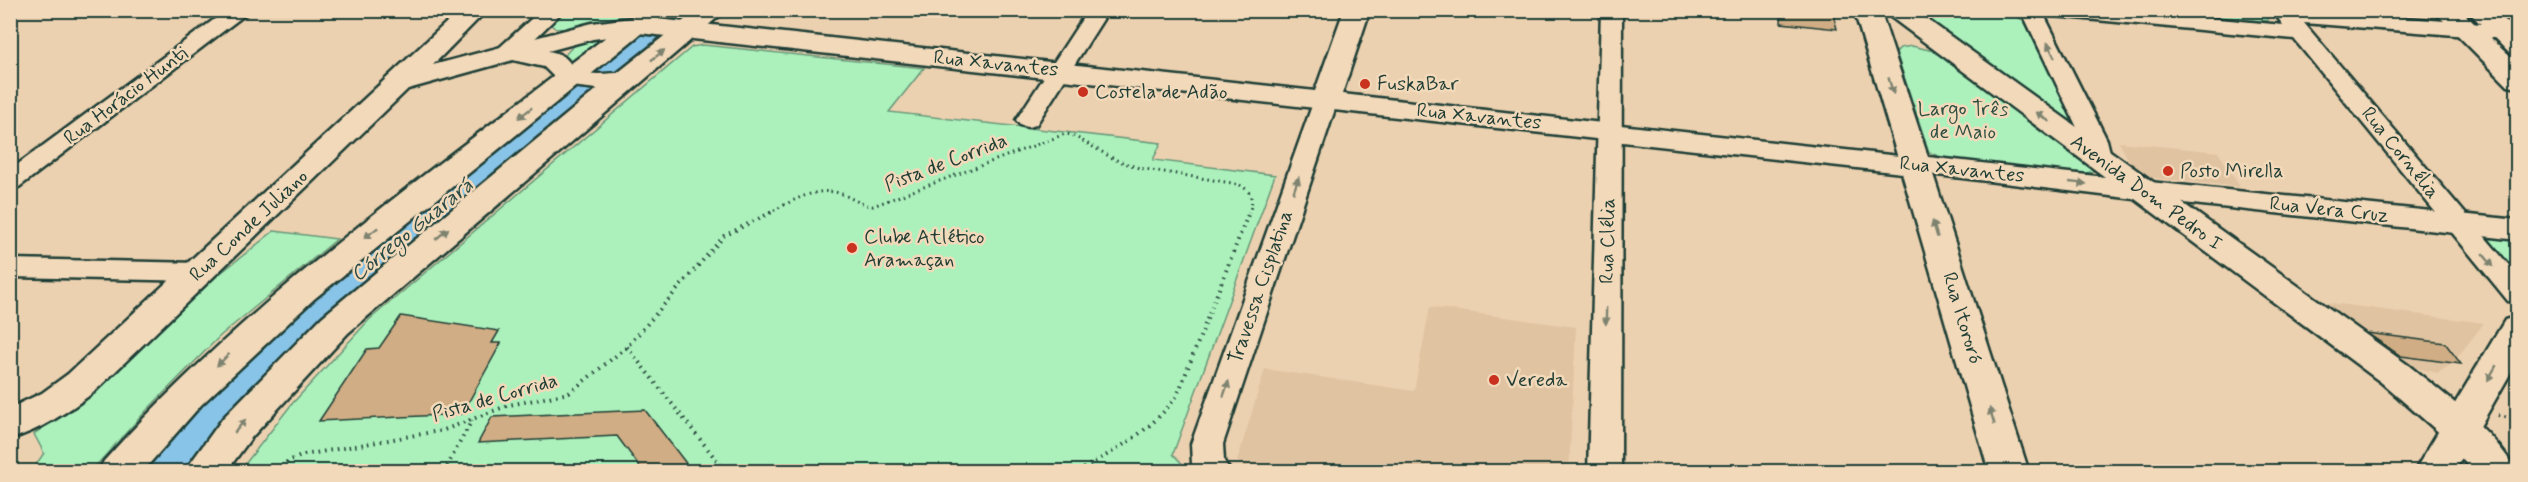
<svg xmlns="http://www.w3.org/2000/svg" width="2528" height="482" font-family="Mynerve,sans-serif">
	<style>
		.built { fill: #e0c3a1 }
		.green { fill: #acf1bc; stroke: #669778; stroke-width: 1.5 }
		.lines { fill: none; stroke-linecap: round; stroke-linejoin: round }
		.river { fill: #88c4e8; fill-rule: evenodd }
		.building { fill: #d0ad84; stroke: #1f3d34; stroke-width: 1.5 }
		.minor-casing { stroke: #1f3d34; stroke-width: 5 }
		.tertiary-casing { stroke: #1f3d34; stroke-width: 5 }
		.primary-casing { stroke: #1f3d34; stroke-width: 5 }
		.path-far1 { stroke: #1f3d34; stroke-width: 3; stroke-dasharray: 1.5 4; stroke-linecap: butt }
		.path { stroke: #1f3d34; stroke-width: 4; stroke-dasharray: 1.5 5; stroke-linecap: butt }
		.minor { fill: #f2d9ba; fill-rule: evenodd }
		.tertiary { fill: #f2d9ba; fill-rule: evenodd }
		.primary { fill: #f2d9ba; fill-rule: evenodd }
		.oneway { fill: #7e8370 }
		.poi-dot { fill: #c8321e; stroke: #f2d9ba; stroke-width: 2 }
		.labels { text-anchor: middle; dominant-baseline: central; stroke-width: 5; stroke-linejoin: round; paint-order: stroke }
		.street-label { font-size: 20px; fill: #1f3d34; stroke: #f2d9ba }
		.poi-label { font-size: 20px; fill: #1f3d34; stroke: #f2d9ba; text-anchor: start }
		.park-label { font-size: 20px; fill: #2d4f42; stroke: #f2d9ba }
		.water-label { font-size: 21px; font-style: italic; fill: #2a4a46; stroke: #f2d9ba }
	</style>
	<rect width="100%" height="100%" fill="#ecd1b0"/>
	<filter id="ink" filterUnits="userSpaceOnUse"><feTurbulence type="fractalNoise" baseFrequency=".0167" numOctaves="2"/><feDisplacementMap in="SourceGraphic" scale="12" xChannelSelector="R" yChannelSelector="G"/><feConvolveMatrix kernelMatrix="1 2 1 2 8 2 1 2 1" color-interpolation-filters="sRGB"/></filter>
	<g filter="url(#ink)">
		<path class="built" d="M2119,142L2218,152L2240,187L2145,177L2133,169Z
			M2323,302L2484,323L2453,363L2438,373L2412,367Z
			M1430,307L1576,327L1569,471L1249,472L1237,461L1265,369L1414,391Z"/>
		<path class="green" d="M618,10L640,12L564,29L555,28L550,24L564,11Z
			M1911,11C1943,11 1998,2 2024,21L2073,119L2068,121Z
			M2144,11H2263L2268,20L2261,21Z
			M610,34L569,66L564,58C570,42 595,38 610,34Z
			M703,45L924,68L889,112L1161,143L1153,160L1275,175L1173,454L1189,471L239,472L291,405L369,320L692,47Z
			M1912,46L1938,52L2096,168L2094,171L2082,174L1946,160L1929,152L1896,52L1900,48Z
			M274,231L337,239L220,336L146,411L91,471L31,472L44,453L34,434L91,394L217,276Z
			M2494,235L2517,236V281L2486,240Z"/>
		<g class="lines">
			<path class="river" d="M663,10H698L694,17L378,278L265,381L190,472H137L143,459L233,359L348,260Z"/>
		</g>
		<path class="building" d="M1782,10H1832L1837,29L1781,23Z
			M401,316L499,331L492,343H501L462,414L319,421L367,349L379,348Z
			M2367,333L2445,343L2461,364L2401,356Z
			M645,410L692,471H643L617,436L478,443L492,417Z"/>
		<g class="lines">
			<defs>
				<path id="minor" d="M227,10H251L19,187L10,190V170Z
					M541,10H564L515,58L507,60L499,58L496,53L499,48Z
					M1088,10H1109L1036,125L1028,127L1020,125L1016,120Z
					M1601,10H1622L1621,472H1588Z
					M2021,10H2123L2283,25L2272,10H2309L2518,27V40L2304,23L2518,276V304L2508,301L2294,39L2044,15L2107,140L2112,160L2109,165L2100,167L2091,165L2083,140Z
					M1326,93L1334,95L1338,100L1223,444L1224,461L1231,472H1196L1192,464L1191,444L1314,100L1318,95Z
					M10,259L200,263L210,266L214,272L210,278L200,281L10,277Z"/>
				<path id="tertiary" d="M460,10H487L433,65L592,23L639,17L1315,91L1344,10H1370L1342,94L1926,159L1930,165L2029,472H1989L1902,173L639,33L593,39L548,51C571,55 566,64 580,71C597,78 619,70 637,74L641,80L637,86L606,90L571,86L561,84L544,67L513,60L408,89L94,392C69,411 41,430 10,439V408L42,393L68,374Z
					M2433,10H2460L2518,64V88L2508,86Z
					M2467,10H2494L2518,32V55L2509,53Z
					M2140,181L2518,220V240L2129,197L2124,190L2129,183Z
					M2518,316V360L2454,472H2414L2505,320Z"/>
				<path id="primary" d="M641,10H670L314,299L201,405L142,472H98L104,461C260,287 456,153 641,10Z
					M697,10H726L348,333L251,438L226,472H184L223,418L322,317L601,86Z
					M1854,10H1880L1928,157L2105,177L1888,15L1885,10H1914L2408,365C2446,396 2492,428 2517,472H2473L2443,436L2382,383L2135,199L1904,171L1900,165Z"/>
			</defs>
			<use href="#minor" class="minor-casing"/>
			<use href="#tertiary" class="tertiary-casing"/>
			<use href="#primary" class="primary-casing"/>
			<path class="path-far1" d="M769,213C790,202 817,185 842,194C852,198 861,205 873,206L1065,134L1072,135L1116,160L1139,168L1238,184C1252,191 1254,199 1249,213"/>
			<path class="path" d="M627,347L726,472
				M2498,415L2518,421
				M277,472L288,461L304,455L444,430L509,405L569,393L627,347L724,236L772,212
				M444,472L472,420
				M1078,472C1118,448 1148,434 1177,396L1249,212"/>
			<use href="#minor" class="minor"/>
			<use href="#tertiary" class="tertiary"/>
			<use href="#primary" class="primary"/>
		</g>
		<defs><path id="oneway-solid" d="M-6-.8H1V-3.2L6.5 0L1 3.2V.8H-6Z" transform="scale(1.5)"/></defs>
		<g class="oneway">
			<use href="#oneway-solid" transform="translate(2051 50) rotate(-116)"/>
			<use href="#oneway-solid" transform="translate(658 55) rotate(-38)"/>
			<use href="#oneway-solid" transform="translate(1891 86) rotate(73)"/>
			<use href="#oneway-solid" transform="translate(525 113) rotate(142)"/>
			<use href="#oneway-solid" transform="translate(2043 117) rotate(-144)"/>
			<use href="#oneway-solid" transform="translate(2078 183) rotate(6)"/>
			<use href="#oneway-solid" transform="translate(1296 185) rotate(-71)"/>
			<use href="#oneway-solid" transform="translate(1935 229) rotate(-107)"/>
			<use href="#oneway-solid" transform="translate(371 233) rotate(142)"/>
			<use href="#oneway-solid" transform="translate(442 234) rotate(-40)"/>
			<use href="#oneway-solid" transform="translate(2488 260) rotate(50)"/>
			<use href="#oneway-solid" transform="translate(1606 316) rotate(91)"/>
			<use href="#oneway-solid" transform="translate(223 360) rotate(136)"/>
			<use href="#oneway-solid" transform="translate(2492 373) rotate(120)"/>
			<use href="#oneway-solid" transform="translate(1226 389) rotate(-71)"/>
			<use href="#oneway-solid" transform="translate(1992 416) rotate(-107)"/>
			<use href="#oneway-solid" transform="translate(240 426) rotate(-50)"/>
		</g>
	</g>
	<g class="poi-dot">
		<circle cx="1365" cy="84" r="6"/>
		<circle cx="1083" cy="92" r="6"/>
		<circle cx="2168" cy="171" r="6"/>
		<circle cx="852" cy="248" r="6"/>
		<circle cx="1494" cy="380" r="6"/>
	</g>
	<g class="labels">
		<g class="street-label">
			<text transform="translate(996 64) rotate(6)">Rua Xavantes</text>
			<text transform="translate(126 96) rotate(-37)">Rua Horácio Hunti</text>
			<text transform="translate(1479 117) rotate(6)">Rua Xavantes</text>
			<text transform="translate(2400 153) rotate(51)">Rua Cornélia</text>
			<text transform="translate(946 163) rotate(-21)">Pista de Corrida</text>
			<text transform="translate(1962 170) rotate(6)">Rua Xavantes</text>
			<text transform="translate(2146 193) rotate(36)">Avenida Dom Pedro I</text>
			<text transform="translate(2329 210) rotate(6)">Rua Vera Cruz</text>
			<text transform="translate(249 226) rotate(-43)">Rua Conde Juliano</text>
			<text transform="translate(1608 241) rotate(-89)">Rua Clélia</text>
			<text transform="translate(1261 287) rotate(-71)">Travessa Cisplatina</text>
			<text transform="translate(1962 318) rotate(73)">Rua Itororó</text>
			<text transform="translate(495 398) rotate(-16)">Pista de Corrida</text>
		</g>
		<g class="poi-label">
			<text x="1377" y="84">FuskaBar</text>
			<text x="1095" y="92">Costela de Adão</text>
			<text x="2180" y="171">Posto Mirella</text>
			<text x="864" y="237">Clube Atlético<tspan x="864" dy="23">Aramaçan</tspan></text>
			<text x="1506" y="380">Vereda</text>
		</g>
		<g class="park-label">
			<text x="1963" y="109">Largo Três<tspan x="1963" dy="23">de Maio</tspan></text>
		</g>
		<g class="water-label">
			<text transform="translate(412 230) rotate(-39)">Córrego Guarará</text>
		</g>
	</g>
	<rect width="2528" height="482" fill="none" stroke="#f2d9ba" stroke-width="36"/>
	<rect x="18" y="18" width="2492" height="446" fill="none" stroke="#1f3d34" stroke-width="2" filter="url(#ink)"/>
</svg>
